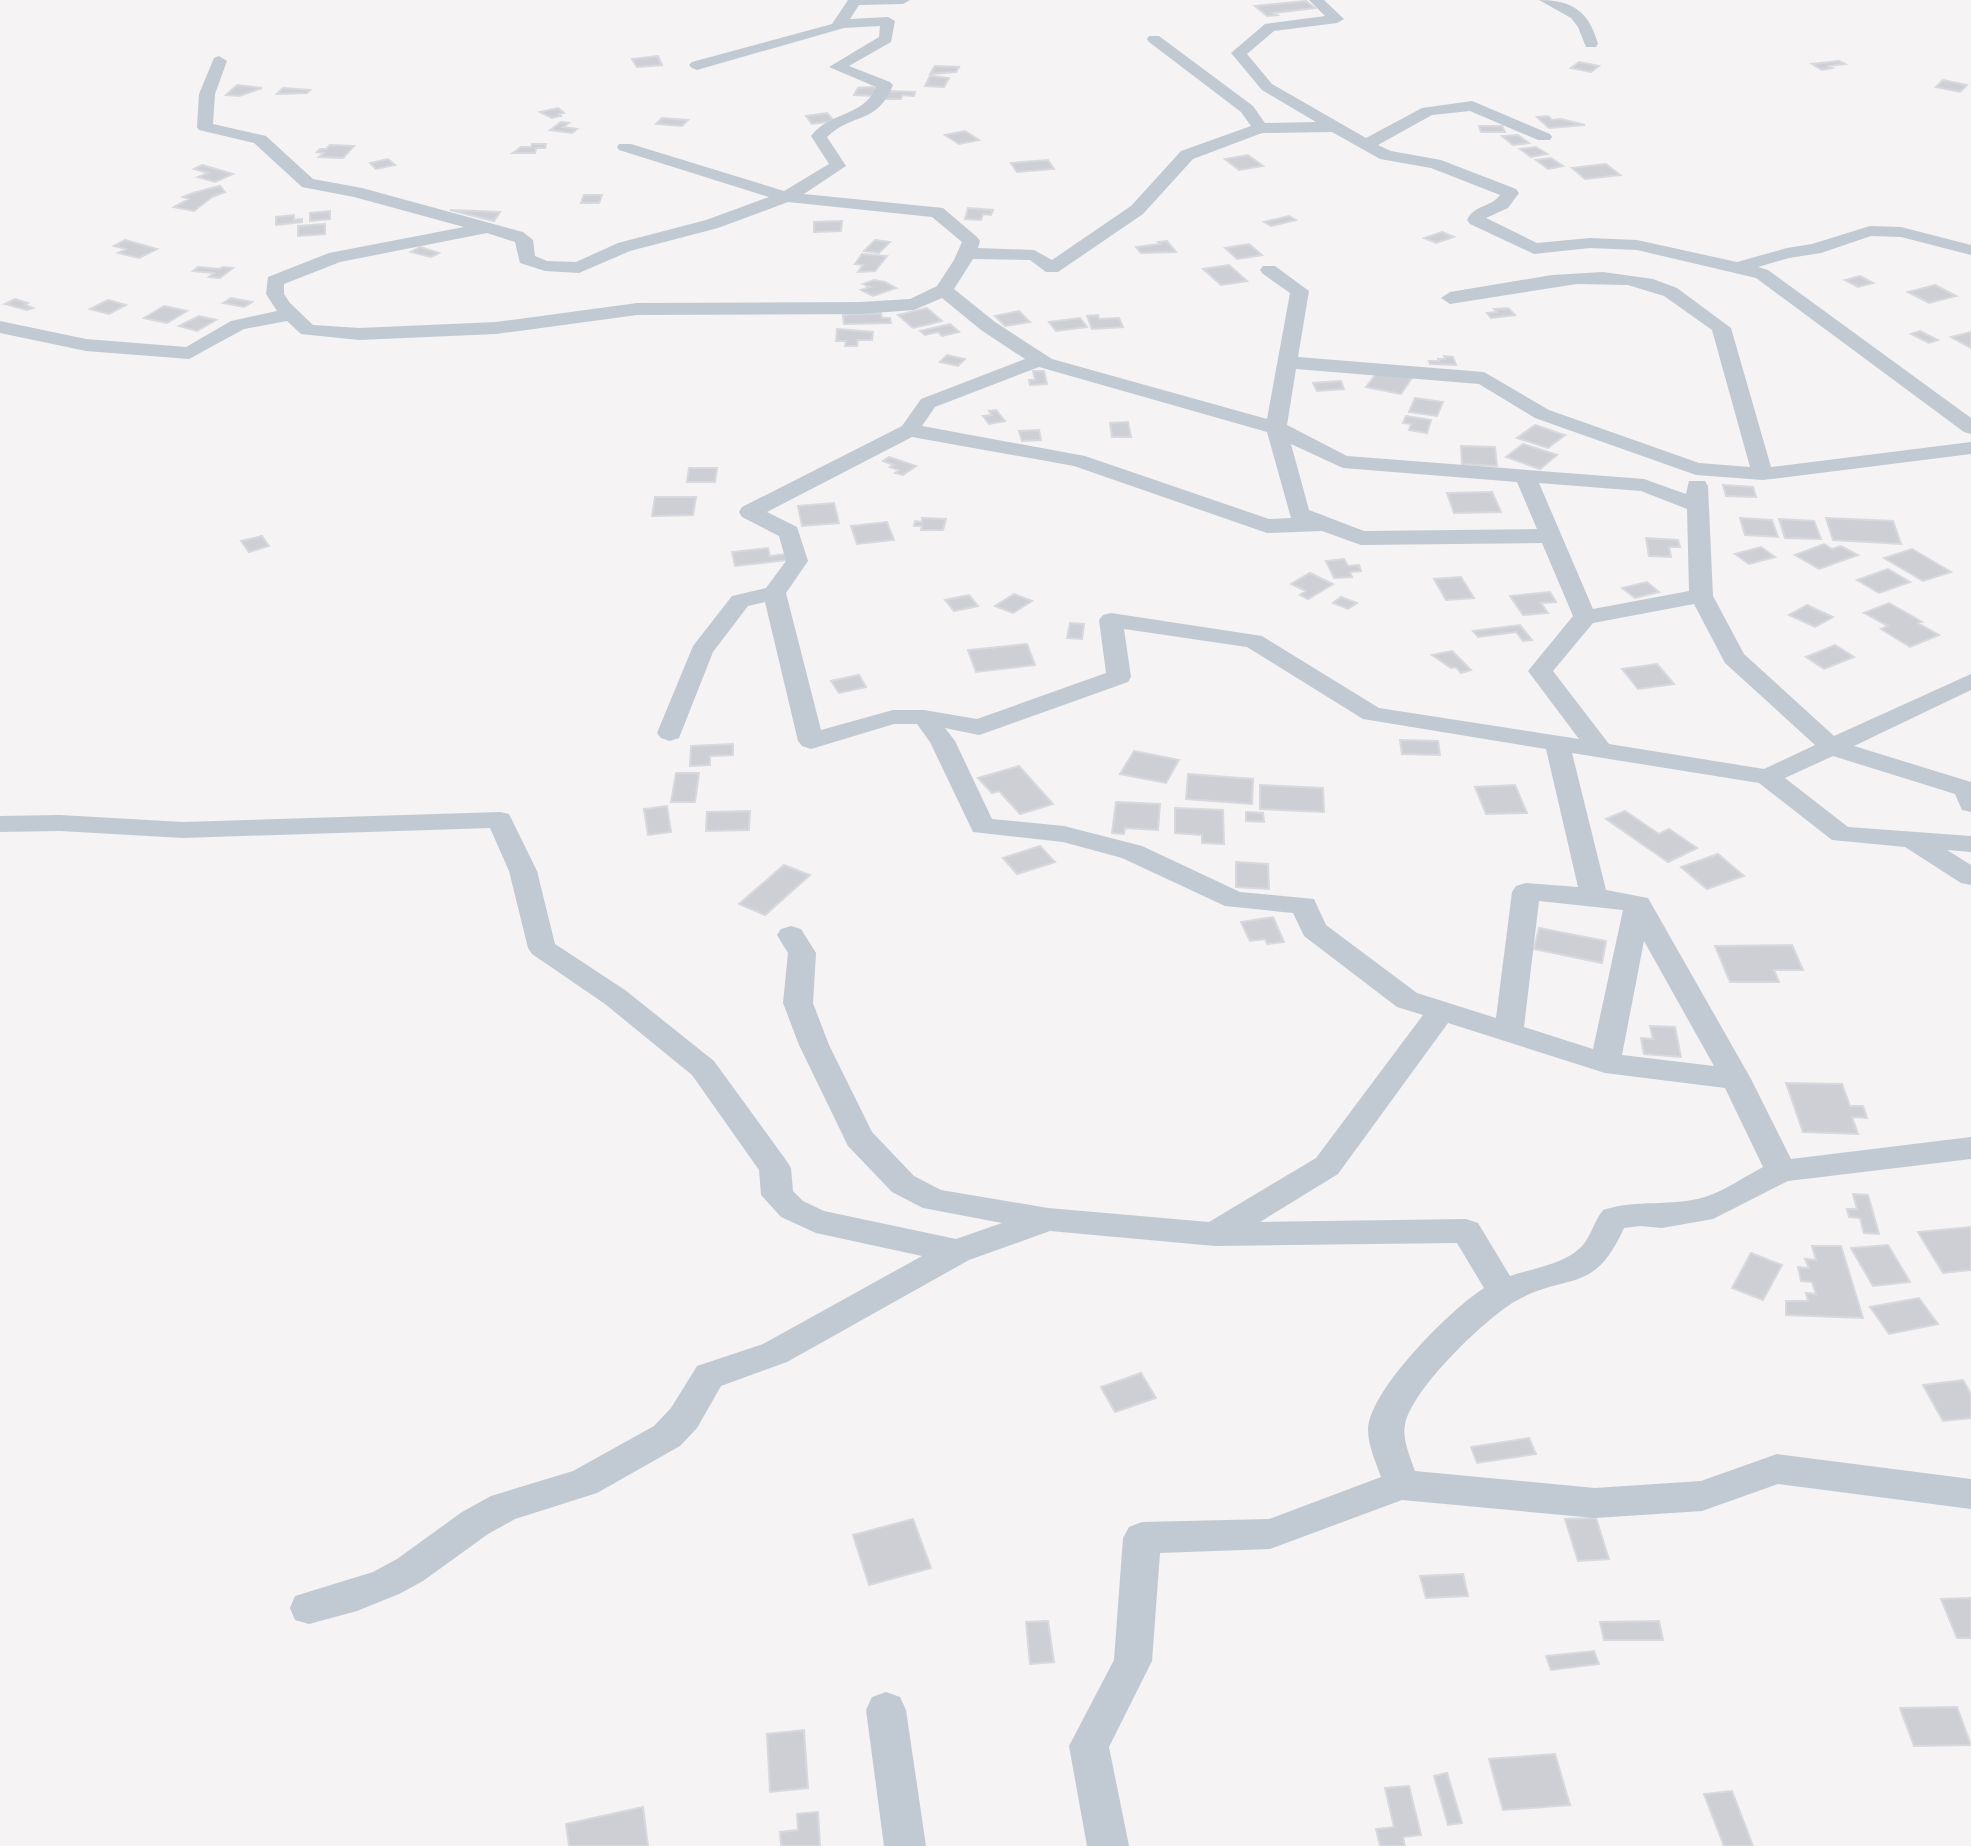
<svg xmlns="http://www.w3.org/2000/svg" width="1971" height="1846" font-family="Mulish,sans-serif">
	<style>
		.building { fill: #cdcfd5; stroke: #d7d9de; stroke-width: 2 }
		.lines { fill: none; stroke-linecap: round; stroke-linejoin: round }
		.minor { fill: #c1cad2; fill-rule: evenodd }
	</style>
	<rect width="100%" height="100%" fill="#f5f3f3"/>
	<path class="building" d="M1306,1L1315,8L1273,13L1277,15L1267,16L1255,6Z
		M658,56L662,65L637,67L632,59Z
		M1839,61L1845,64L1827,66L1832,68L1822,70L1812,64Z
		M1579,62L1599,66L1591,72L1571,68Z
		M935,66L959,67L956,72L930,74Z
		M930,76L949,78L944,87L925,86Z
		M1943,80L1967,85L1960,92L1936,87Z
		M237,85L262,88L239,96L226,95Z
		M872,87L878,89L875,96L854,95L858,88Z
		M283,88L310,90L307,93L277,94Z
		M888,91L915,92L914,96L902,95L901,99H885Z
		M558,108L564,113L559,114L561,116L552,118L540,112Z
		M827,113L834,121L812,124L806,116Z
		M1548,116L1552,120L1561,119L1585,125L1549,128L1537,117Z
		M662,118L688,120L682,126L656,124Z
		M561,122L569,123L563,127L577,129L572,133L550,130Z
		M1479,126H1502L1505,132H1481Z
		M965,131L979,140L959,144L945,135Z
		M1518,135L1529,143L1513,145L1502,136Z
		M532,144H546L545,148H536L535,153H513L521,147H531Z
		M330,145L354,146L343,158L319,157L324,153L317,152L320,149H326Z
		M1536,147L1547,154L1531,157L1520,149Z
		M1248,155L1263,166L1239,170L1225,159Z
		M1551,158L1563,166L1548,169L1536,160Z
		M388,159L395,165L376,169L370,163Z
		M1048,160L1054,169L1017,172L1011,163Z
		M1606,164L1620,175L1585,179L1572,168Z
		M202,165L233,174L215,182L198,177L208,173L194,169Z
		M220,186L225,192L212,197L194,211L174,207L189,199L183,197L193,193Z
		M584,195H602L599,203H581Z
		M968,208L993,210L991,215L983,214L981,220L965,219Z
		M450,210L500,212L494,221Z
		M330,211V219L310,221V213Z
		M294,215V220L302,219V222L276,225V217Z
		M1289,216L1296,220L1271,226L1264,222Z
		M842,221L841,231L814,232V222Z
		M325,224V234L298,236V226Z
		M1442,232L1454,237L1436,243L1424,238Z
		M125,240L157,249L139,258L118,253L126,249L114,246Z
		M875,240L890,242L879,253L864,251Z
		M1167,241L1176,252L1141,253L1136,247L1160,244L1158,242Z
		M1249,244L1262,255L1237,259L1225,248Z
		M420,247L439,253L431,257L411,252Z
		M862,254L887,256L875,271L858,272L863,265L855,264Z
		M1229,265L1247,281L1221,285L1203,269Z
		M198,267L219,269L223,267L233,268L220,278L209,277L214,273L193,271Z
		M1860,276L1873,283L1858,287L1845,280Z
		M874,280L885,282L896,288L873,296L861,290L870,287L863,284Z
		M1935,285L1956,296L1929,303L1908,292Z
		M231,298L252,302L244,307L223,303Z
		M15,299L28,303L25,305L33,308L27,310L5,304Z
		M108,300L126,305L109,314L90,309Z
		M164,306L187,311L167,323L144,318Z
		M927,308L942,321L913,328L898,315Z
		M1508,308L1515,315L1491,318L1487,313L1497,312L1494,309Z
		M1019,311L1030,322L1005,326L995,316Z
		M881,313L882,318H890L891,323L844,324L843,315Z
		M1098,315L1099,319L1119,318L1123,327L1092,329L1087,316Z
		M199,316L216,320L197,331L179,326Z
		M1080,318L1087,327L1056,331L1049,322Z
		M950,324L959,332L942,336L938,332L925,335L920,331Z
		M837,329L873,332L872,340H858L857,346H845L846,341H836Z
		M1920,331L1938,340L1929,343L1911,334Z
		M1971,332V348L1951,337Z
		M947,355L965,359L958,366L940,362Z
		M1444,356L1453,357L1456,365L1430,364L1429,361H1439L1438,359H1445Z
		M1033,371H1044L1047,384L1030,385L1029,380H1035Z
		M1378,371L1412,378L1401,394L1366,387Z
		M1341,381L1344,389L1317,391L1313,383Z
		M1415,398L1443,402L1437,416L1409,412Z
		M996,410L1005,421L989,424L983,416L992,415L989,411Z
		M1406,416L1431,420L1427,433L1409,430L1411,424L1403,423Z
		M1128,422L1131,437H1112L1110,423Z
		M1535,425L1565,435L1548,448L1517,438Z
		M1039,430L1041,440L1022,441L1019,431Z
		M1523,444L1557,455L1540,469L1506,457Z
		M1461,446L1495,447L1497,466L1462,464Z
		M889,457L916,466L903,475L895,473L899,470L890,467L894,465L883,461Z
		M689,468H717L715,482H687Z
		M1723,485L1753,487L1756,497L1726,496Z
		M1492,492L1501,512L1454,513L1447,493Z
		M655,497H696L693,515L652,516Z
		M834,503L839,523L802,526L798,506Z
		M922,518L946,519L943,530H921L922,526H914L915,521L922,522Z
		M1740,518L1772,520L1778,537L1745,535Z
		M1826,518L1893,521L1901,544L1833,540Z
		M1779,519L1814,521L1821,539L1785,538Z
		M887,522L894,540L857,544L851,526Z
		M262,536L269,546L249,552L241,541Z
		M1646,538L1678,540L1680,547H1669L1671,557L1649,556Z
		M1824,544L1832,549L1841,546L1858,555L1819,569L1795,555Z
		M1761,547L1775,557L1749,564L1735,554Z
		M768,548L770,556L786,554L788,560L735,566L732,552Z
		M1912,549L1951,572L1923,581L1884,558Z
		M1344,559L1348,566L1359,565L1361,571L1350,572L1352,577L1334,578L1326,561Z
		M1888,569L1910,582L1879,593L1857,580Z
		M1310,573L1333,584L1308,599L1300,595L1306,591L1291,584Z
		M1461,577L1474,598L1446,600L1434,579Z
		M1647,582L1659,592L1635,598L1622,588Z
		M1550,592L1556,602L1541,603L1548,613L1523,615L1510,596Z
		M1014,594L1032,601L1013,613L995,606Z
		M969,595L978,606L954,611L945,600Z
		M1341,597L1357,603L1348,609L1333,603Z
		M1889,603L1922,622L1918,623L1939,635L1910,647L1881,629L1888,626L1864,613Z
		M1807,605L1833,617L1815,627L1789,615Z
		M1070,623L1084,624L1082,639L1067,638Z
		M1520,625L1532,640L1523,641L1516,632L1478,637L1473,631Z
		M1027,644L1035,665L976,672L968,650Z
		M1835,645L1854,657L1824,669L1806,657Z
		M1452,651L1471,670L1461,673L1456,667L1451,668L1432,655Z
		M1657,664L1674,684L1638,689L1622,669Z
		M859,675L866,687L839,693L831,681Z
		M1400,740L1438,741L1440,755L1402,754Z
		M733,744V755L710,756V765L690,766L691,746Z
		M1134,751L1179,760L1166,783L1120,774Z
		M1019,766L1053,804L1020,814L999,791L992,793L978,778Z
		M676,773H699L695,802H671Z
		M1188,774L1253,779L1252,804L1186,799Z
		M1260,785L1323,788L1324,812L1260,809Z
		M1515,785L1527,813L1486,814L1475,787Z
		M1116,802L1160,804L1158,830L1125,828L1124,834L1112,833Z
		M667,806L671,832L648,835L644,809Z
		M1175,808L1223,810L1224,844L1202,843V835L1175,833Z
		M750,811L749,830L706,831L707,812Z
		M1625,811L1659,834L1669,829L1697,848L1668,862L1606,819Z
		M1246,812L1263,813L1264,822L1246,821Z
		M1040,846L1055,862L1017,874L1003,858Z
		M1718,854L1744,876L1707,889L1681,867Z
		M1236,862L1268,864L1269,889L1236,887Z
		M784,865L810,875L765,915L739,904Z
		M1273,917L1284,942L1267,944L1265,939L1250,941L1241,922Z
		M1539,928L1606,941L1602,963L1534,949Z
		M1792,945L1803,970H1774L1779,982H1730L1715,946Z
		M1650,1026L1675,1027L1681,1057L1644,1054L1641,1038L1653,1039Z
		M1786,1083L1842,1084L1850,1106H1863L1867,1118L1852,1117L1858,1134L1803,1132Z
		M1853,1194L1868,1195L1879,1234L1864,1233L1860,1218L1849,1217L1847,1209H1857Z
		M1971,1227V1270L1943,1273L1918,1232Z
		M1888,1245L1910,1282L1873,1286L1851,1248Z
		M1812,1246H1841L1863,1318L1786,1315V1301H1808L1806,1293L1816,1294L1812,1282L1801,1281L1798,1267L1809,1268L1805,1259L1816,1260Z
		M1751,1253L1782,1265L1763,1300L1732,1288Z
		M1919,1298L1938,1324L1889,1334L1870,1307Z
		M1141,1373L1156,1398L1115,1412L1101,1387Z
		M1963,1380L1971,1394V1418L1943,1421L1923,1385Z
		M1529,1438L1536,1454L1477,1463L1471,1447Z
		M1596,1518L1609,1559L1578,1561L1565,1519Z
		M913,1519L931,1568L869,1585L853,1535Z
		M1463,1574L1468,1596L1426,1598L1420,1576Z
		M1971,1598V1638H1957L1941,1599Z
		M1048,1621L1054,1662L1030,1664L1026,1622Z
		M1659,1621L1663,1640H1604L1600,1622Z
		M1594,1651L1599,1664L1551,1670L1546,1656Z
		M1957,1707L1971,1745L1914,1746L1900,1708Z
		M804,1730L808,1788L770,1792L767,1734Z
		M1555,1754L1570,1805L1503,1810L1489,1759Z
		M1447,1773L1462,1823L1448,1825L1434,1776Z
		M1409,1786L1421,1835L1403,1837L1405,1846H1380L1376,1829L1394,1827L1385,1788Z
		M1732,1791L1753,1846H1724L1704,1794Z
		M643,1807L648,1846H569L566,1824Z
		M818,1812L820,1846H781L780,1832L798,1830L797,1814Z"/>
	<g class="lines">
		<path class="minor" d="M910,0L903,4L859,5L850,19L888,17L895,21L891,42L849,66L890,82L893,85C877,125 853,112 827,137L846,166L804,194L943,208L977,237L980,241L978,248L1034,250L1052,260L1131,206L1181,151L1251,126L1241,112L1149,42L1147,39L1149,36H1159L1253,106L1265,123L1316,122L1262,90L1231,53L1265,24L1325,16L1309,0H1324L1344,19L1337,23L1274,31L1247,54L1272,84L1366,138L1422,108L1472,101L1550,134L1552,137L1550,140H1538L1470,111L1432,115L1378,145L1391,151L1441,160L1516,189L1519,193L1508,208L1486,218L1537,243L1590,238L1637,240L1737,262L1787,248L1812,244L1870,226L1901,227L1971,245V255L1901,237L1871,236L1821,253L1789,258L1758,267L1768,270L1971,418V434L1964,432L1756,278L1637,250L1590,248L1534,254L1470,224L1467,220C1475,204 1490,208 1500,195L1431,168L1380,159L1332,132L1262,133L1193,159L1143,214L1058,272H1046L1030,260L973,259L954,289L995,322L1052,359L1267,419L1290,293L1263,274L1260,270L1263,266H1275L1309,291L1298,357L1484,372L1549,410L1699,463L1750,467L1712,330L1664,296L1628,285L1577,284L1450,304L1441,298L1450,292L1552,275L1603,272L1653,279L1677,288L1731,328L1771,467L1971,442V454L1763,480L1696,475L1535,418L1479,384L1296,369L1287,425L1347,456L1644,479L1686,494L1689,481H1705L1708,486L1713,596L1744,654L1834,736L1971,674V690L1854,746L1971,782V812L1962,810L1955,794L1833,756L1785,778L1848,827L1971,836V852L1947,850L1971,865V885L1961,883L1905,847L1832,840L1759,783L1572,753L1606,890L1648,898L1751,1079L1791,1159L1971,1137V1159L1788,1181L1713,1219L1662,1228L1640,1226L1624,1228C1593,1297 1567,1271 1514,1302C1484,1320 1411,1390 1405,1425C1402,1439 1410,1457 1415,1471L1595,1488L1701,1481L1777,1454L1971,1479V1509L1778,1484L1702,1511L1595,1518L1402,1500L1270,1549L1160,1553L1152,1661L1109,1747L1129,1846H1087L1069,1746L1114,1660L1123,1538L1129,1527L1142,1522L1269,1519L1381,1477C1376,1463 1368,1445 1368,1430C1369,1390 1451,1309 1484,1288L1457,1243L1215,1246L1050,1231L969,1260L787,1362L721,1386L697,1428L680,1446L597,1493L515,1519L488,1534L423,1581L399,1594L357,1611L309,1624L295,1620L290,1608L295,1596L373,1572L397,1559L462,1512L491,1496L573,1471L654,1426L671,1408L697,1366L763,1344L922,1256L816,1233L781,1217L761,1195L759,1170L692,1075L605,1004L532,954L528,948L509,871L490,828L183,838L60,831L0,832V816L60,815L183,822L500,812L509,814L537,871L555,944L625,990L714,1061L786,1160L791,1168L793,1191L803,1201L824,1211L956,1239L1002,1223L923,1208L892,1192L848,1146L799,1045L783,1003L788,953L777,935L781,929L791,926L801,929L816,953L813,1003L829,1045L872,1132L914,1176L941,1190L1048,1208L1209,1222L1316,1158L1423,1015L1397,1007L1304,936L1293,913L1225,906L1122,858L1063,842L973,832L930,742L917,724H894L811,749L802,746L798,741L765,602L748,606L713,652L679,738L670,741L661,738L657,733L693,646L732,596L766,588L786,561L779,536L742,517L739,512L742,507L902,426L921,399L1025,359L981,330L942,298L914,310L860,314L637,315L496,334L359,340L301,334L287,321L244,329L189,359L86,351L0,333V321L86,339L186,347L231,321L277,311L266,294L268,277L329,253L464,227L354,197L302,187L254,143L199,130L197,127L199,94L214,58L219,56L227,61L215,94L213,124L266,136L313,179L362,188L523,232L533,240L535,256L547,261L576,262L618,243L706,220L769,197L619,150L617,147L619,144H631L784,191L829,164L811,136C829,112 865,116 876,87L829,67L879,37L880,26L844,28L697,70L692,68L689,65L692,62L832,24L848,0ZM788,202L932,217L962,242L954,260L937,286L910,299L860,302L637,303L496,322L359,328L313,325L290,303L284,294V284L340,262L487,233L515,242L520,263L545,271L579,273L630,251L718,228ZM1039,367L1267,432L1291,518L1269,519L1085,456L922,426L935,407ZM912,437L1074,466L1267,533L1322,531L1361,545L1542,543L1573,616L1528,671L1579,739L1379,708L1262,636L1111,613L1103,615L1099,620L1106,673L977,719L924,710H893L821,730L786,593L808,561L797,527L767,512ZM1291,444L1343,468L1517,482L1537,529L1364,531L1309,510ZM1539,483L1641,491L1687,509L1689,591L1593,609ZM1694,604L1725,663L1815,745L1764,769L1609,744L1553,671L1593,623ZM1124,629L1247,647L1363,719L1546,749L1578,887L1526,883L1516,886L1512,892L1496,1018L1417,993L1326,925L1314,899L1240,892L1142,846L1064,826L992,819L955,741L945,728L979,735L988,732L1128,682L1131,677ZM1539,901L1623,910L1593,1049L1524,1027ZM1644,941L1714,1066L1622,1055ZM1448,1023L1605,1073L1725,1088L1763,1167C1745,1176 1725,1191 1705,1197C1671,1207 1636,1199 1603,1210C1595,1220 1591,1235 1583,1245C1566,1264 1534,1268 1510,1276L1478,1223L1466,1219L1260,1222L1338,1174Z
			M1539,0C1572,0 1589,11 1598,44L1596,47H1586L1578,27L1571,18Z
			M886,1692L900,1697L906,1710L926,1846H884L866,1710L872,1697Z"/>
	</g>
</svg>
